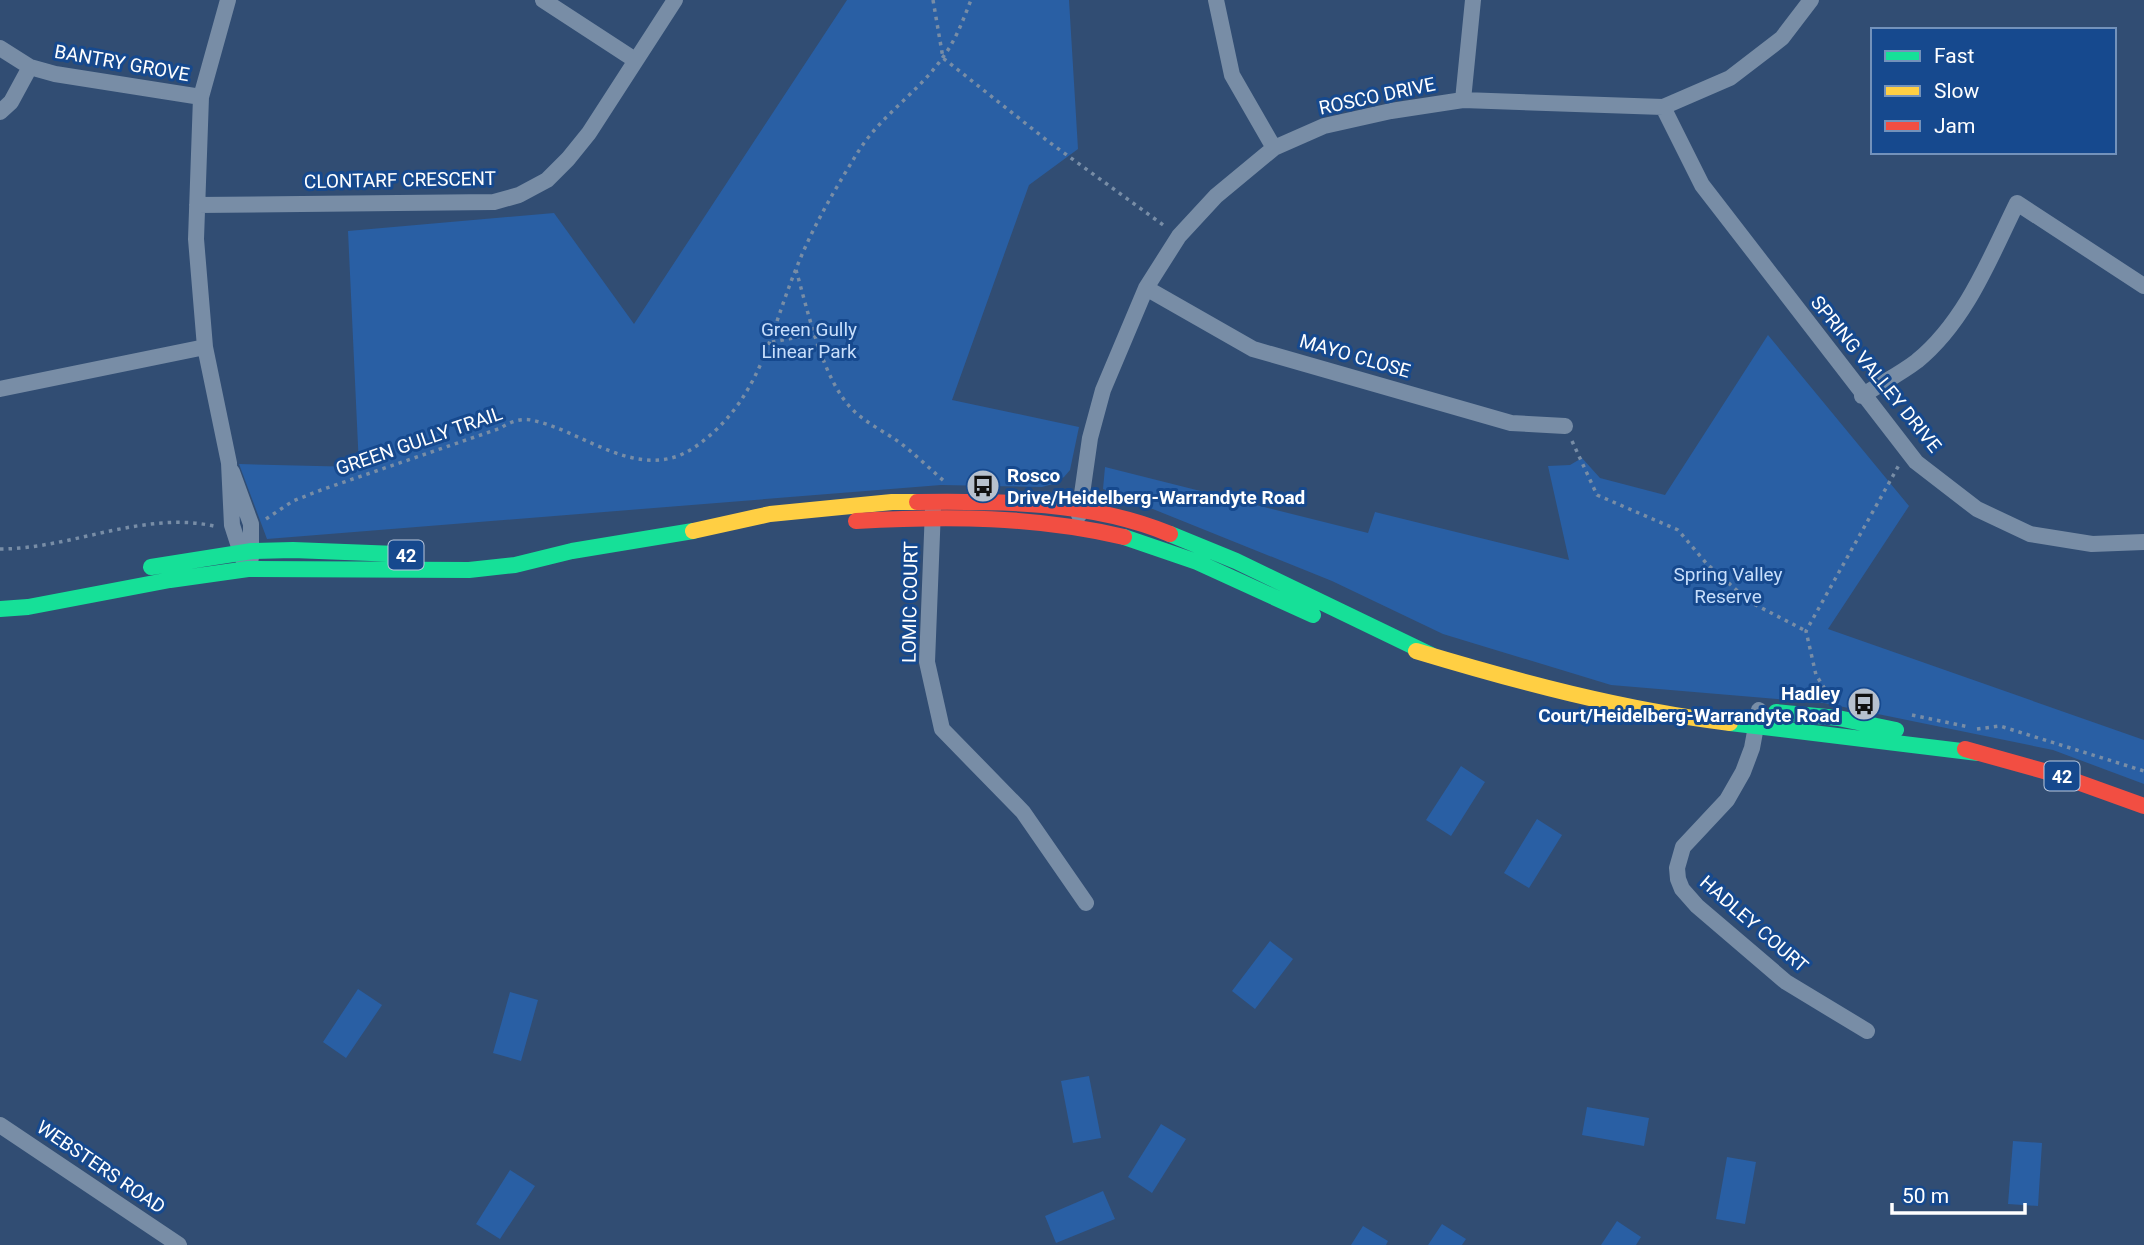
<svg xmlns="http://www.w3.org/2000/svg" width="2144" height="1245" font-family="Roboto,sans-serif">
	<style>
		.green { fill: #295fa4 }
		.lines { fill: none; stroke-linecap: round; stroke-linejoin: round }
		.path { stroke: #788da6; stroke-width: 3.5; stroke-dasharray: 3.5 5; stroke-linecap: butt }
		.street { stroke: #788da6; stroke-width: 16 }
		.fast { stroke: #16e098; stroke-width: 16 }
		.slow { stroke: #ffcf43; stroke-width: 16 }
		.jam { stroke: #f24e42; stroke-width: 16 }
		.labels { text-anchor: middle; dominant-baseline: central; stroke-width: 6; stroke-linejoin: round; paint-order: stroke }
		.shield { fill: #16498e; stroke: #b9c8dd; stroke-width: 2 }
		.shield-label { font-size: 18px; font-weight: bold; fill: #fff }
		.street-label { font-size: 19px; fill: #fff; stroke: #16498e }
		.park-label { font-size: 19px; fill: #c7defb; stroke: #16498e }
		.poi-label { font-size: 19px; font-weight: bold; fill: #fff; stroke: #16498e; text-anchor: start }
	</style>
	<rect width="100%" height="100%" fill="#314d73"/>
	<path class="green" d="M847,0H1069L1078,149L1029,185L952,400L1079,427L1070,470L1064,477L1053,484L1042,487L941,485L267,539L239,464L359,467L348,231L554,213L634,324Z
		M1768,335L1909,506L1828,629L2144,740V784L2053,750L1824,703L1611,685L1443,634L1332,581L1103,489L1105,467L1368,533L1375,512L1569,560L1548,466L1570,465L1582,458L1600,478L1665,495Z
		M1461,766L1485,782L1451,836L1426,820Z
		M1537,819L1562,835L1529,888L1504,873Z
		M1270,941L1293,959L1255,1009L1232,991Z
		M358,989L382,1005L346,1058L323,1042Z
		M510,992L538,1000L521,1061L493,1053Z
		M1089,1076L1101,1138L1073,1143L1061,1081Z
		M1587,1107L1649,1118L1644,1146L1582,1135Z
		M1161,1124L1186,1139L1152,1193L1128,1177Z
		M2013,1141L2042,1143L2038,1206L2008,1204Z
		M1727,1157L1756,1162L1745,1224L1716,1219Z
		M510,1170L535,1186L500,1239L476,1224Z
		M1103,1191L1115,1219L1056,1243L1045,1216Z
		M1617,1221L1641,1237L1636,1245H1601Z
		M1442,1224L1466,1239L1462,1245H1428Z
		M1363,1226L1388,1241L1386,1245H1351Z"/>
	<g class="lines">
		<path class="path" d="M933,0L943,58L1049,142L1166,227
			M796,270C808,311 823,383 855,412C868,424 885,432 899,442C915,454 929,468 944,481
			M772,342L814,334
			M1572,441L1597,495L1678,530L1707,564L1750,602L1806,631
			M266,519L293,501L321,490L501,428C509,422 521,418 531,420C578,429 627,474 678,456C693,450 705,440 717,429C764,383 772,327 796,269C812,228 835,189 858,152C881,115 919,92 943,57C956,40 963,20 971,0
			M0,549C72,549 146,509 218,527
			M1840,696L1825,689L1816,675L1806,631L1899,465
			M1912,715L1969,727
			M1977,729L2000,726L2144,771"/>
		<path class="street" d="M228,0L201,97L196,239L205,347L229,463L232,525L243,559
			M543,0L635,60
			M1216,0L1232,75L1274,148
			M0,48L30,67L55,74L201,97
			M1463,100L1473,0
			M1663,107L1702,185L1916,462L1977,509L2030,534L2092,544L2144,542
			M0,112L11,102L30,67
			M197,205L494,202L519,195L547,180L568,159L589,133L675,0
			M1146,288L1253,349L1511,423L1565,426
			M0,389L205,347
			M1862,396C1880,384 1900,374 1917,361C1966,321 1990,258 2017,203L2144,286
			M232,472L251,524V558
			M933,509L927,662L942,729L1023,812L1086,903
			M1079,515L1090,438L1103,390L1146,288L1179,236L1216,196L1274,148L1324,126L1391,111L1463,100L1663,107L1730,78L1782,38L1811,0
			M1759,710L1752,748L1743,772L1727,800L1683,847L1677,868L1678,879L1682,889L1697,906L1786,982L1867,1031
			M0,1125L179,1245"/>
		<path class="fast" d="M1170,534L1236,561L1431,655
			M1124,537L1197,562L1313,615
			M151,567L252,551L293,550L397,554
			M0,609L28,607L170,580L248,569L469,570L515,565L572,551L693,531
			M1776,712L1838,718L1896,730
			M1730,723L1978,753"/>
		<path class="slow" d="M693,531L770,514L892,502H917
			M1416,651C1519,682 1623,710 1730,723"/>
		<path class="jam" d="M917,502C1001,501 1091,501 1170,534
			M856,521C947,516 1036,516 1124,537
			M1965,749L2058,775L2144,806"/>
	</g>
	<defs>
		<symbol id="bus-disc" viewBox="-11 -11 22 22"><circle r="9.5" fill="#b7c1ce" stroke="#16498e"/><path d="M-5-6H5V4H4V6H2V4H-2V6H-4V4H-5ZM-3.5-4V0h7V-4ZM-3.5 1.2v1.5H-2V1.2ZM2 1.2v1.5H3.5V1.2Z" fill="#111"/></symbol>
	</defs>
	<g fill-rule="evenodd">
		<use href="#bus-disc" x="964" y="467" width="38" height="38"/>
		<use href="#bus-disc" x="1845" y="685" width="38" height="38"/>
	</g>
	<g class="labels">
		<g class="shield">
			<rect x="388.5" y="540.5" width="35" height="29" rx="5"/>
			<rect x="2044.5" y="761.5" width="35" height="29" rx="5"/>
		</g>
		<g class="shield-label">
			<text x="406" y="555">42</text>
			<text x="2062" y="776">42</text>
		</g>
		<g class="street-label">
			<text transform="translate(122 63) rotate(10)">BANTRY GROVE</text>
			<text transform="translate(1377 96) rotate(-12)">ROSCO DRIVE</text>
			<text transform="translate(400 180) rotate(-1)">CLONTARF CRESCENT</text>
			<text transform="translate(1355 356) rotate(16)">MAYO CLOSE</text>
			<text transform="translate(1876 374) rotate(51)">SPRING VALLEY DRIVE</text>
			<text transform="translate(419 441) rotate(-19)">GREEN GULLY TRAIL</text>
			<text transform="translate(910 602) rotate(-89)">LOMIC COURT</text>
			<text transform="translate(1754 924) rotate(41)">HADLEY COURT</text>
			<text transform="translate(101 1167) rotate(34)">WEBSTERS ROAD</text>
		</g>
		<g class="park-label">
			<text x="809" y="329">Green Gully<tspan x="809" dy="22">Linear Park</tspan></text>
			<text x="1728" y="574">Spring Valley<tspan x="1728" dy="22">Reserve</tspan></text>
		</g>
		<g class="poi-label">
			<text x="1007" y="475">Rosco<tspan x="1007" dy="22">Drive/Heidelberg-Warrandyte Road</tspan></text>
			<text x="1840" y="693" text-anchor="end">Hadley<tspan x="1840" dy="22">Court/Heidelberg-Warrandyte Road</tspan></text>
		</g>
	</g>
	<rect x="1871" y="28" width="245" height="126" fill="#16498e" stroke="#7392bb" stroke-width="2"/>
	<rect x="1885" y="51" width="35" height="10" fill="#16e098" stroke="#7392bb" stroke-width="2"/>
	<text x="1934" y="63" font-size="21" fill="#ffffff">Fast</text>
	<rect x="1885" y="86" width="35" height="10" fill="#ffcf43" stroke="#7392bb" stroke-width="2"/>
	<text x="1934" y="98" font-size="21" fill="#ffffff">Slow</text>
	<rect x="1885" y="121" width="35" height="10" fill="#f24e42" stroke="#7392bb" stroke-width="2"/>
	<text x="1934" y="133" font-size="21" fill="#ffffff">Jam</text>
	<path d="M1892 1203v10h133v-10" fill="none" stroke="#ffffff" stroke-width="3.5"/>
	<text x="1902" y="1203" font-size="21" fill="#ffffff" stroke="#16498e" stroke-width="5" paint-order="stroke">50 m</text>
</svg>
